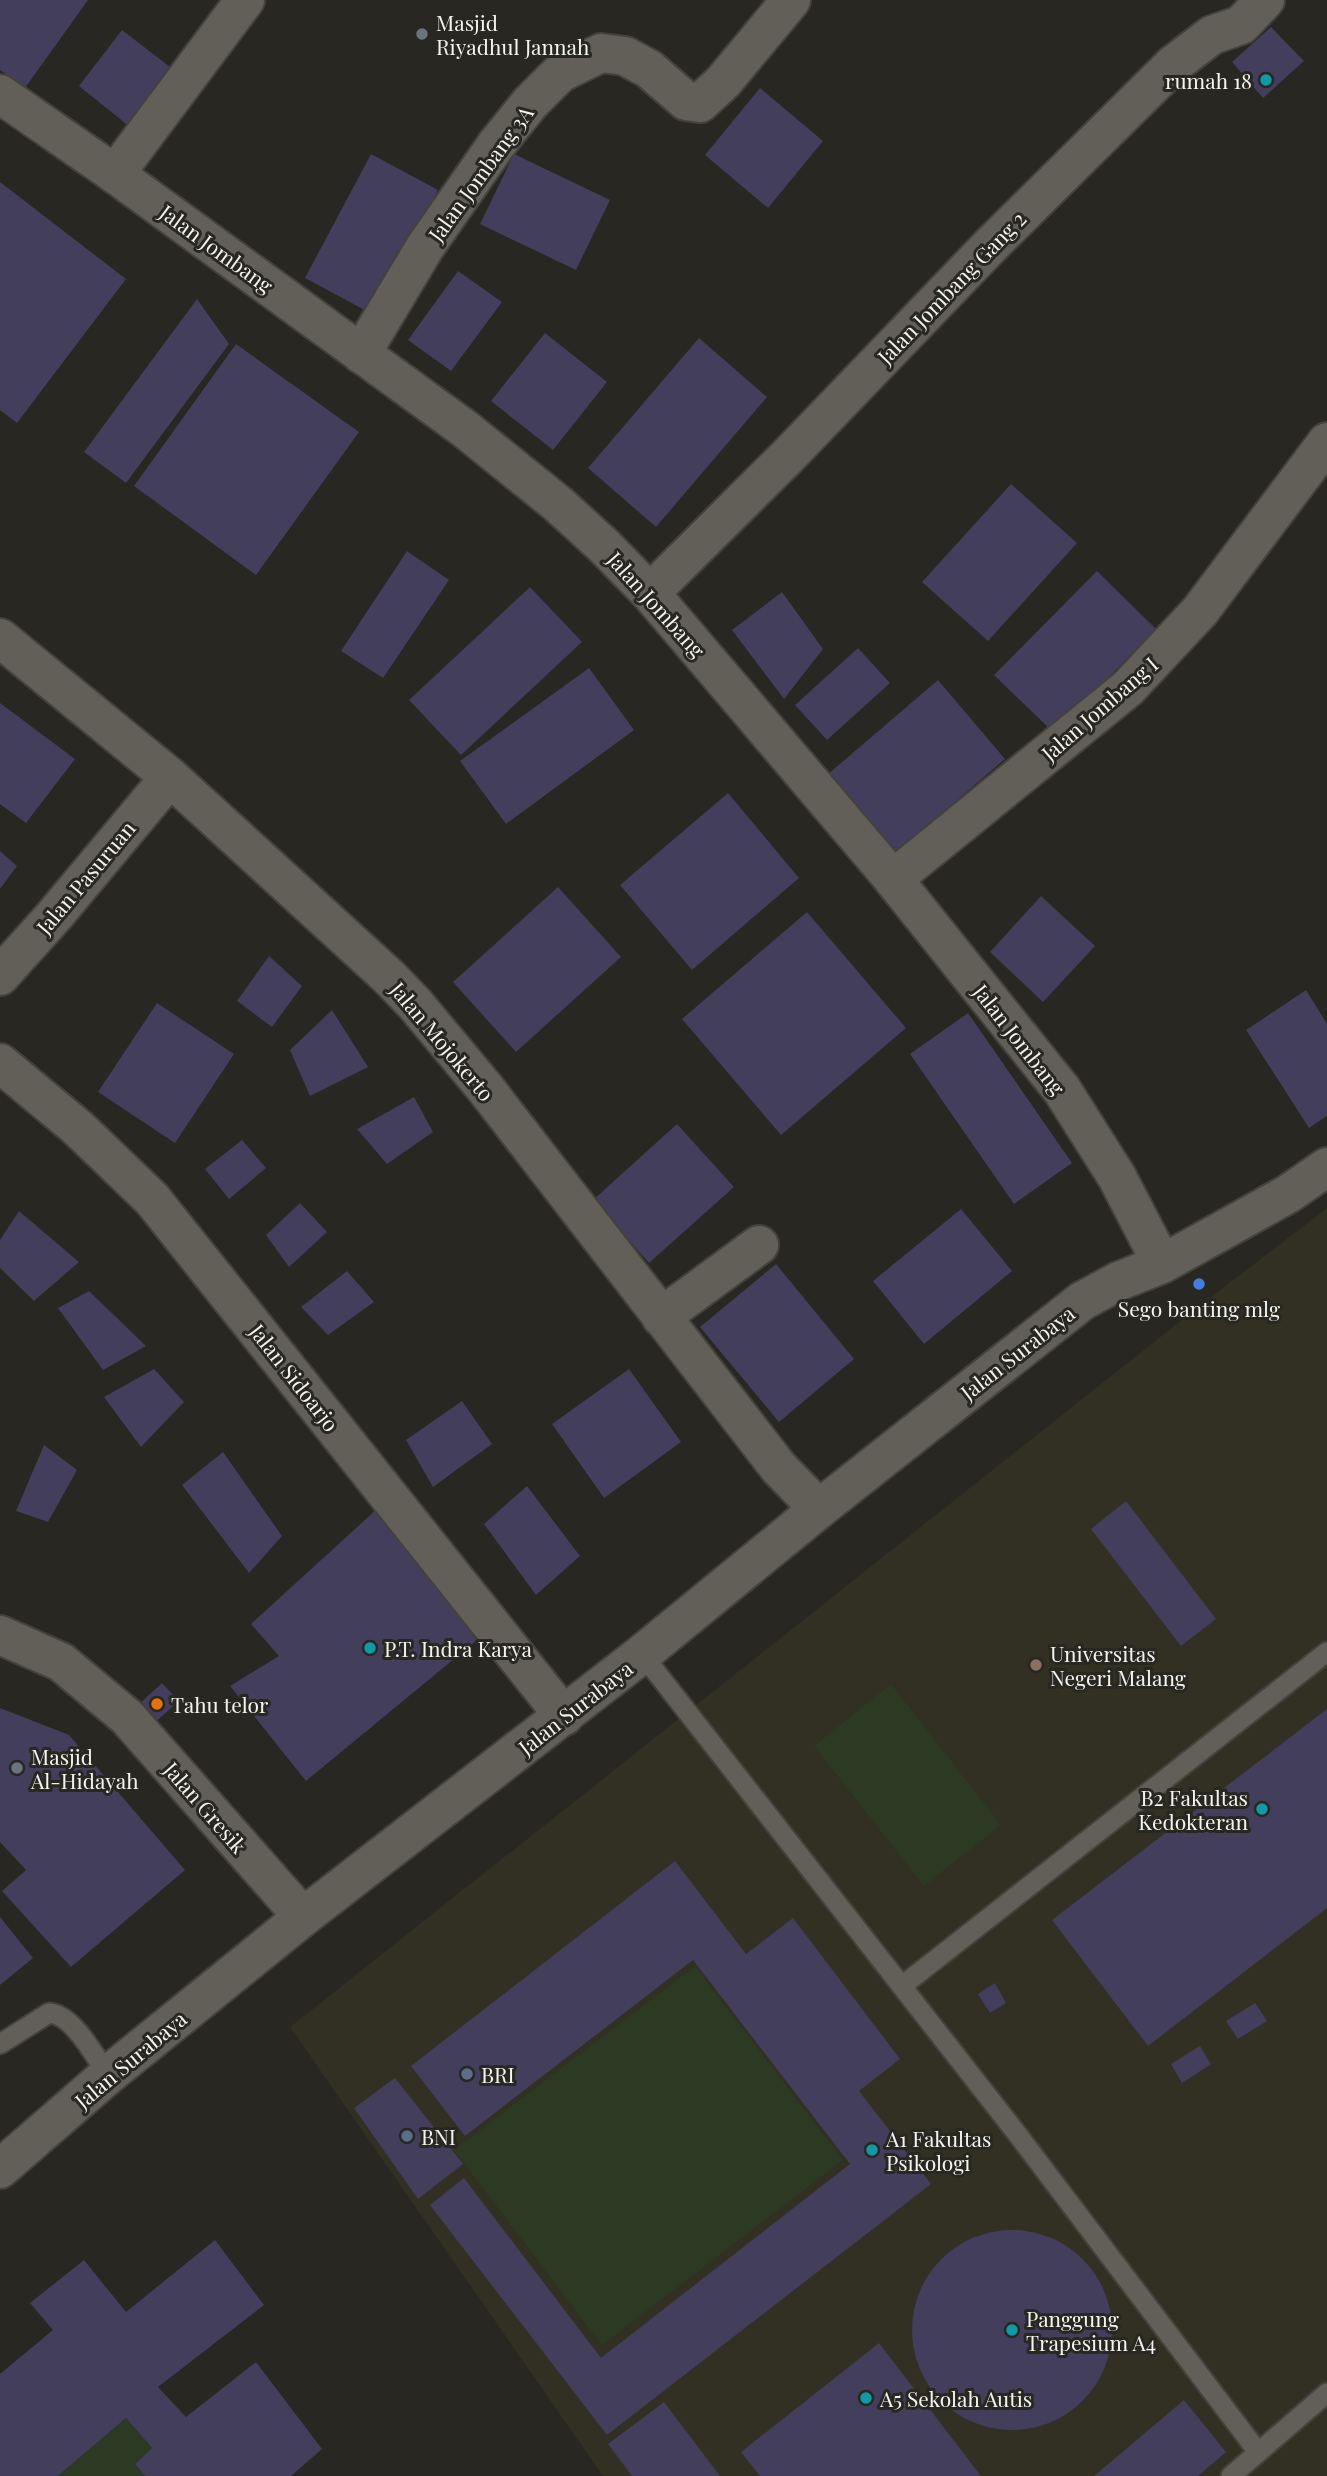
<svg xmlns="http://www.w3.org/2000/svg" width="1327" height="2476" font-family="'Playfair Display',serif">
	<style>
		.built { fill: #323023 }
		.green { fill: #2c3923 }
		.building { fill: #423e5b }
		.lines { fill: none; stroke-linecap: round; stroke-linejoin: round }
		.service-casing { stroke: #43423c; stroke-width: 23 }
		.minor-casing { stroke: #43423c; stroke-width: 42 }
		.secondary-casing { stroke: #43423c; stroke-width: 42 }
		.service { stroke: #615f58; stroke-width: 19 }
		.minor { stroke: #615f58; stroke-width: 38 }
		.secondary { stroke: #615f58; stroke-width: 38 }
		.worship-dot { fill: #6b7280; stroke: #282721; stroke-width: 2.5 }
		.culture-dot { fill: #0f9aa8; stroke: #282721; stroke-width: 2.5 }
		.shop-dot { fill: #3f7fe0; stroke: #282721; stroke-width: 2.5 }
		.education-dot { fill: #8d6e63; stroke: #282721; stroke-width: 2.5 }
		.food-dot { fill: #e8710a; stroke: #282721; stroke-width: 2.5 }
		.service-dot { fill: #5c6f8a; stroke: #282721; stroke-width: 2.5 }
		.labels { text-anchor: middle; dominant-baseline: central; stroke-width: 6; stroke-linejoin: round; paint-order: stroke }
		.poi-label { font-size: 21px; fill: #f4f4ef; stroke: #282721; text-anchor: start }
		.street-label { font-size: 21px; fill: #f4f4ef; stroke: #282721 }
	</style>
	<rect width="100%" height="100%" fill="#282721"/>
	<path class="built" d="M1327,1208V2476H603L290,2027L1202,1304Z"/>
	<path class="green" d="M891,1684L1001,1825L924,1886L814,1746Z
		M695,1966L843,2160L602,2345L454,2150Z
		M126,2418L152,2448L135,2464L145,2476H58Z"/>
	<path class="building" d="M0,0H88L25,88L0,70Z
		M1271,27L1304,61L1263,98L1232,62Z
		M122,30L174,70L130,127L79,86Z
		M760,88L823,141L768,208L705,155Z
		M371,154L438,190L372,314L305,278Z
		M514,154L610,200L576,270L480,224Z
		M0,182L126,279L17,423L0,410Z
		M458,271L502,302L451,371L408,340Z
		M197,299L229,344L126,483L84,452Z
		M545,333L607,382L553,450L491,401Z
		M699,338L767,397L656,527L588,468Z
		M236,344L359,432L256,575L134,486Z
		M1011,484L1077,543L988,641L922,582Z
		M407,551L449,580L383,678L341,651Z
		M1097,571L1156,629L1054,733L994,675Z
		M530,587L582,642L461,755L409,700Z
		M782,592L823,649L784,699L732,630Z
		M858,648L890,683L827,740L795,705Z
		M589,668L634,730L506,824L460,761Z
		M938,680L1005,759L894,854L827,775Z
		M0,703L75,759L26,823L0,804Z
		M728,793L799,878L692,970L620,885Z
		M0,851L17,866L0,889Z
		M558,887L621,957L516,1052L453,982Z
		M1041,896L1095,946L1043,1002L990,952Z
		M807,912L906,1028L781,1135L682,1019Z
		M269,956L302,986L272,1027L237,1001Z
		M1306,990L1327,1024V1116L1309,1128L1246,1030Z
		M157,1003L234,1054L175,1143L98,1092Z
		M332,1010L368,1067L310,1096L290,1050Z
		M968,1013L1072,1163L1014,1204L910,1054Z
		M414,1097L433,1132L387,1164L357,1129Z
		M677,1124L734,1187L649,1263L593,1200Z
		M242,1140L266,1168L229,1199L205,1169Z
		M300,1203L327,1232L289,1267L266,1235Z
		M961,1209L1012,1271L924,1344L873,1281Z
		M19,1211L79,1262L34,1301L0,1268V1240Z
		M776,1264L854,1359L779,1422L700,1327Z
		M347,1271L374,1302L328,1335L301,1307Z
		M89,1291L146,1346L103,1370L58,1308Z
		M154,1369L184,1402L141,1447L104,1397Z
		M629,1369L681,1442L604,1498L552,1424Z
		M462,1401L492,1444L433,1487L406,1440Z
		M44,1445L77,1470L48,1522L16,1511Z
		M223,1452L282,1536L249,1573L182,1485Z
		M527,1486L580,1556L536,1595L484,1524Z
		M1126,1501L1216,1619L1181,1646L1091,1529Z
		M378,1508L477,1640L306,1781L230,1686L279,1656L251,1624Z
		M162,1683L179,1701L152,1725L136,1707Z
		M0,1708L69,1735L185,1870L71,1967L2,1891L26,1870L0,1842Z
		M1327,1709V1908L1148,2046L1052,1920Z
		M675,1861L746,1954L793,1918L900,2059L859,2091L931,2184L607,2435L430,2205L464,2178L601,2358L850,2164L693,1960L465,2136L411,2066Z
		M0,1917L33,1958L0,1985Z
		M995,1983L1006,2003L990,2013L978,1994Z
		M1255,2003L1267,2021L1238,2039L1226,2021Z
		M1200,2046L1211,2064L1182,2083L1171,2064Z
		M395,2078L463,2164L418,2199L354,2108Z
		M912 2330a100 100 0 1 1 200 0a100 100 0 1 1-200 0Z
		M215,2240L264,2305L158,2387L186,2417L256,2362L322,2449L291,2476H145L135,2464L152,2448L126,2418L58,2476H0V2374L53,2330L30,2303L84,2260L126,2312Z
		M879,2343L981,2476H760L741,2452Z
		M1184,2400L1226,2452L1198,2476H1094Z
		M664,2402L720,2476H632L608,2444Z"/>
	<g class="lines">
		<defs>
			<path id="service" d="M642,1654L1018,2135L1258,2452
				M902,1986L1327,1652
				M0,2044L49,2013C73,2014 95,2057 108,2075
				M1231,2476L1327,2393"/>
			<path id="minor" d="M115,174L245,0
				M361,354L425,247L496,145L530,103L560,73L601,53L625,56L649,69L686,101L700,103L723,82L791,0
				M650,593L788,456L989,247L1174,64L1212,35L1241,25L1265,0
				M0,638L170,777L389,977L415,1004L485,1088L779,1468L819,1509
				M893,879L1128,688L1200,611L1327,442
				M0,976L54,916L170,777
				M0,1063L78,1128L152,1199L564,1716
				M661,1317L759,1245
				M0,1635L61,1662L127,1717L303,1917"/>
			<path id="secondary" d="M0,94L115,174L465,429L558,504L604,546L650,593L893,879L1062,1090L1117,1177L1162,1264
				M0,2169L108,2075L303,1917L642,1654L819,1509L1082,1301L1119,1281L1162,1264L1288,1194L1327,1167"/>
		</defs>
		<use href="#service" class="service-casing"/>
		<use href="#minor" class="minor-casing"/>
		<use href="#secondary" class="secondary-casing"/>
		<use href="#service" class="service"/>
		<use href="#minor" class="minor"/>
		<use href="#secondary" class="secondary"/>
	</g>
	<g class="worship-dot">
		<circle cx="422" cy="34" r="7"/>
		<circle cx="17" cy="1768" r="7"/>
	</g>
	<g class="culture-dot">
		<circle cx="1266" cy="80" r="7"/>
		<circle cx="370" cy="1648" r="7"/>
		<circle cx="1262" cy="1809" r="7"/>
		<circle cx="872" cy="2150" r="7"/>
		<circle cx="1012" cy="2330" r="7"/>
		<circle cx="866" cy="2398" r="7"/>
	</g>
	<circle class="shop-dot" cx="1199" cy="1284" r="7"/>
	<circle class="education-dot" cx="1036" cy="1665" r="7"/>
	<circle class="food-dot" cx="157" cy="1704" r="7"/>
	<g class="service-dot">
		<circle cx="467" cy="2074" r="7"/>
		<circle cx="407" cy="2136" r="7"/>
	</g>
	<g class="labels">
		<g class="poi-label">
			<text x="436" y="22">Masjid<tspan x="436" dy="24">Riyadhul Jannah</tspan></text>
			<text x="1252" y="80" text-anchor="end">rumah 18</text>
			<text x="1199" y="1308" text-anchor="middle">Sego banting mlg</text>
			<text x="384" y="1648">P.T. Indra Karya</text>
			<text x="1050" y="1653">Universitas<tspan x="1050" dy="24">Negeri Malang</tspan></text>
			<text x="171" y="1704">Tahu telor</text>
			<text x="31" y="1756">Masjid<tspan x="31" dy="24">Al-Hidayah</tspan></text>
			<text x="1248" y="1797" text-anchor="end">B2 Fakultas<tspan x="1248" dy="24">Kedokteran</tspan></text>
			<text x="481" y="2074">BRI</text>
			<text x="421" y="2136">BNI</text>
			<text x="886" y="2138">A1 Fakultas<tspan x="886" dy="24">Psikologi</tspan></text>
			<text x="1026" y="2318">Panggung<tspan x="1026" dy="24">Trapesium A4</tspan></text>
			<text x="880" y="2398">A5 Sekolah Autis</text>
		</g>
		<g class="street-label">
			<text transform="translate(480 173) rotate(-54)">Jalan Jombang 3A</text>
			<text transform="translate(217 248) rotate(36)">Jalan Jombang</text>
			<text transform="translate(951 287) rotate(-46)">Jalan Jombang Gang 2</text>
			<text transform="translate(657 604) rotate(48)">Jalan Jombang</text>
			<text transform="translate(1099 708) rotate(-41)">Jalan Jombang I</text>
			<text transform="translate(85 877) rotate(-50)">Jalan Pasuruan</text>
			<text transform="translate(1020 1039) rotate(52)">Jalan Jombang</text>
			<text transform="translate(443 1041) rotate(50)">Jalan Mojokerto</text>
			<text transform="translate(1017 1352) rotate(-38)">Jalan Surabaya</text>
			<text transform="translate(295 1377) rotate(52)">Jalan Sidoarjo</text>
			<text transform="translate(575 1707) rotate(-38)">Jalan Surabaya</text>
			<text transform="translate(206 1807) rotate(49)">Jalan Gresik</text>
			<text transform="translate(130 2059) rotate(-40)">Jalan Surabaya</text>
		</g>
	</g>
</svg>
